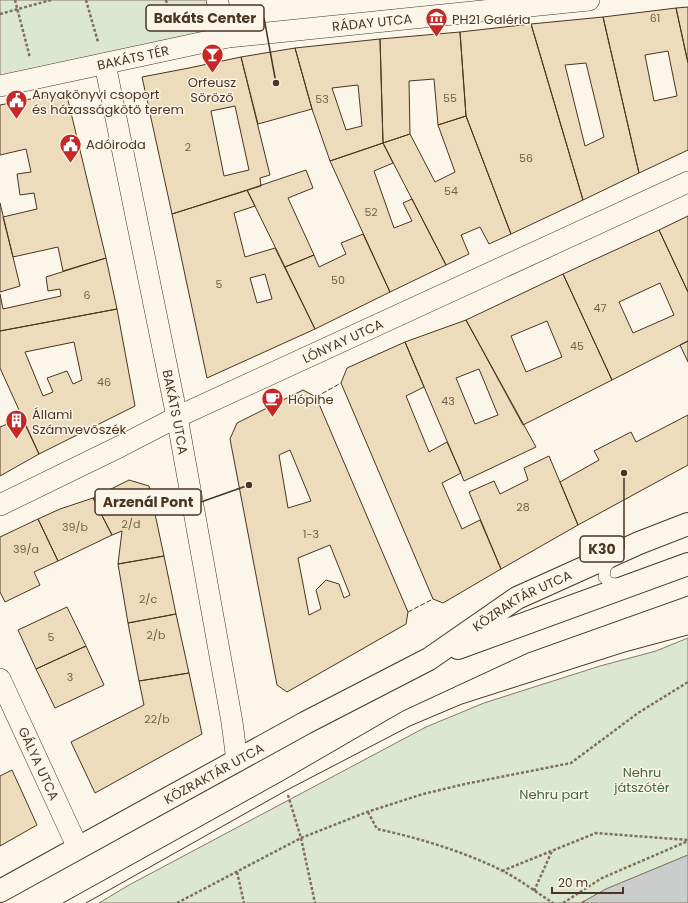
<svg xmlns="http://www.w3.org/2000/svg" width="688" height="903" font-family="Poppins,sans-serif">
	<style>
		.green { fill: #dce7d0; stroke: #887966 }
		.water { fill: #c9cecd; stroke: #887966 }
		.building { fill: #ecdcbc; stroke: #4a3520; fill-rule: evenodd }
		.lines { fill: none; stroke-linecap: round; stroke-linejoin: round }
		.lane-casing { stroke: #4a3520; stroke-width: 12 }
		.street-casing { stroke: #4a3520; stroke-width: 22 }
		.secondary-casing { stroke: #4a3520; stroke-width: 24 }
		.path { stroke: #7f6f5c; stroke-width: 2.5; stroke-dasharray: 3 2; stroke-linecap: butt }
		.lane { stroke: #fbf6e9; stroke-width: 11 }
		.street { stroke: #fbf6e9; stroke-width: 21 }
		.secondary { stroke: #fbf6e9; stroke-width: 22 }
		.tram { stroke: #4a3520; stroke-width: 1 }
		.fence { stroke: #4a3520; stroke-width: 1; stroke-dasharray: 5 2; stroke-linecap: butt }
		.labels { text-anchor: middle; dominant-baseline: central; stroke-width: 3; stroke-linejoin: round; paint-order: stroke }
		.number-label { font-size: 11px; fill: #725f47 }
		.poi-label { font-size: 13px; fill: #4a3520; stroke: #fbf6e9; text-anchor: start }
		.street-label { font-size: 13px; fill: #4a3520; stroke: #fbf6e9 }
		.park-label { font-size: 13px; fill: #436837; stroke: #fbf6e9 }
		.leader { fill: none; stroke: #4a3520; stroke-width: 1.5 }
		.callout-dot { fill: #4a3520; stroke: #fbf6e9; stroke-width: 1.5 }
		.callout { fill: #fbf6e9; stroke: #4a3520; stroke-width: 1.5 }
		.callout-label { font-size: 14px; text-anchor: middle; font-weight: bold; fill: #4a3520 }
	</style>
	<rect width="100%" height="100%" fill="#fbf6e9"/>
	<path class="green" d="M0,0H206L216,33L0,78Z
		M688,638V855L606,889L581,903H99L129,885L426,727L484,703L600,666L656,651Z"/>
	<path class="water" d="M688,855V903H581L606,889Z"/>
	<path class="building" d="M688,7V63L676,8Z
		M676,8L688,63V150L639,173L603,17ZM668,51L677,96L654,101L645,55Z
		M603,17L639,173L583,200L531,24ZM586,63L604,137L585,146L565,65Z
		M531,24L583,200L511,234L466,116L460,32Z
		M460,32L466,116L438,125L434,79L409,81L410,134L383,143L380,39Z
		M380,39L383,143L330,161L312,109L295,48ZM358,85L362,126L346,130L332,88Z
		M295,48L312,109L258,124L241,57Z
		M241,57L270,175L260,178L261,186L172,214L142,77L189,68ZM235,106L249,170L224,176L211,111Z
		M66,92L106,258L63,271L58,247L13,257L3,217L37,209L34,193L20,195L17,174L31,172L26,149L0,155V105Z
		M466,116L511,234L489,244L480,227L461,235L469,254L446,265L383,143L410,134L435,182L455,172L438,125Z
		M383,143L393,163L374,171L394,228L412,221L403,203L412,199L446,265L390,292L330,161Z
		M306,170L313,188L288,198L314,255L285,267L247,190Z
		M247,190L255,206L234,213L245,257L275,248L315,329L207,378L172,214ZM265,274L272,299L257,303L250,278Z
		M0,203L20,286L0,292Z
		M688,216V292L659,230Z
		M659,230L688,292V341L612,380L563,274ZM660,283L674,315L633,333L619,302Z
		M363,234L390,292L315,329L285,267L314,255L319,267L346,254L341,243Z
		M106,258L117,309L0,331V294L3,309L61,296L60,289L48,291L46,277Z
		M563,274L612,380L523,425L466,320ZM547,321L562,357L526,372L511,336Z
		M117,309L135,406L39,454L0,368V331ZM74,342L82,380L73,384L67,371L47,378L53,392L43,396L25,352Z
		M466,320L536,447L464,481L405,342ZM479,369L498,415L475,424L456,378Z
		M688,341V362L680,345Z
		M405,342L424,387L406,396L429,452L447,442L461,473L442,483L462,529L480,520L501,569L443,603L433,599L341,383L347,368Z
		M303,390L316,397L408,612L406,624L287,692L277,685L230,439L237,423ZM290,450L311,501L288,508L279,455ZM330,545L350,595L344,598L339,584L326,580L316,590L321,609L309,615L298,558Z
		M688,415V465L578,525L560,482L599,460L594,451L631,432L636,442Z
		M22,418L39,454L0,476V427Z
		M549,456L578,525L501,569L469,492L494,481L500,494L528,480L524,468Z
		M129,480L149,486L164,556L118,564L122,531L112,535L93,498Z
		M93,498L112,535L58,561L38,519L60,509Z
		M38,519L58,561L34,572L40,585L5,602L0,592V537Z
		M164,556L176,614L128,623L118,564Z
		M67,607L86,646L36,669L18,630Z
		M176,614L189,673L139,681L128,623Z
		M86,646L104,685L55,708L36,669Z
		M189,673L202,734L95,793L71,742L144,705L139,681Z
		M12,770L37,825L0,846V776Z"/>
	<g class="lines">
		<defs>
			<path id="lane" d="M613,558L605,568L604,577L609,583L622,585"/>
			<g id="street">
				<path d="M217,0L228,37"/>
				<path id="s1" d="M105,64L177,417L232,722L237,761"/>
				<path id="s2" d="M0,86L228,37L589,0"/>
				<path id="s3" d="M0,505L121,446L177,417L688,182"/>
				<path id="s4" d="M0,679L78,848"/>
			</g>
			<g id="secondary">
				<path d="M458,648L688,564"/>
				<path id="s5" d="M0,891L305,723L429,659L517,598L639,543L688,524"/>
			</g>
		</defs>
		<use href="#lane" class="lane-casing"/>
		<use href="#street" class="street-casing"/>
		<use href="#secondary" class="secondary-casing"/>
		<path class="path" d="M15,0L30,58
			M86,0L98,42
			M166,0L173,26
			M0,14L51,0
			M288,795L301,838L315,903
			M368,812L377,829C419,838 462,851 501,870C519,879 536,892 553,903
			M502,871L596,833L688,840
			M237,872L244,903
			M534,891L552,851
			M583,901L584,903
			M177,903L301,838L367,812L423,794L465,784L571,763L638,713L688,682
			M563,903L602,878L688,841"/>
		<use href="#lane" class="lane"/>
		<use href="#street" class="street"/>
		<use href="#secondary" class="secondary"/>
		<path class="tram" d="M63,903L284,780L403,711L528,653L688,596
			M86,903L287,790L410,726L462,704L625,652L688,635"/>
		<path class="fence" d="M316,397L341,383
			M408,612L433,599"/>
	</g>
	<defs>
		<symbol id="museum-pin" viewBox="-11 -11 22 30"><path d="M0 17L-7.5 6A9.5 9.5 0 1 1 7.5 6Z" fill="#c62828" stroke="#fbf6e9"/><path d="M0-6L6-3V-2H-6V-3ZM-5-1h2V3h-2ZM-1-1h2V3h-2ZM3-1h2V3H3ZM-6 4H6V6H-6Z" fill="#fff"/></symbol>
		<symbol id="bar-pin" viewBox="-11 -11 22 30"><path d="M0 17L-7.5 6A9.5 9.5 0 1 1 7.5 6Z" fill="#c62828" stroke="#fbf6e9"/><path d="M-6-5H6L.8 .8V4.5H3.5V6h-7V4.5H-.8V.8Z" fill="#fff"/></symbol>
		<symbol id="civic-pin" viewBox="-11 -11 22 30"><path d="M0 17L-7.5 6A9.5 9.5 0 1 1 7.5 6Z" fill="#c62828" stroke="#fbf6e9"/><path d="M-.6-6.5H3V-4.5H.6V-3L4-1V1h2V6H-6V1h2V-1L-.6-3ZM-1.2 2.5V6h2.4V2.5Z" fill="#fff"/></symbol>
		<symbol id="cafe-pin" viewBox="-11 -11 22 30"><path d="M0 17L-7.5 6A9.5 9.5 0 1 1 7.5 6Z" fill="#c62828" stroke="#fbf6e9"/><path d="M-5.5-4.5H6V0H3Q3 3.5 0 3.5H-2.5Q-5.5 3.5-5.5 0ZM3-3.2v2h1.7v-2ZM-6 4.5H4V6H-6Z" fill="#fff"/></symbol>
		<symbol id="building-pin" viewBox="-11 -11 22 30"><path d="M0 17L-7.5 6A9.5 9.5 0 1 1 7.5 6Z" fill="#c62828" stroke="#fbf6e9"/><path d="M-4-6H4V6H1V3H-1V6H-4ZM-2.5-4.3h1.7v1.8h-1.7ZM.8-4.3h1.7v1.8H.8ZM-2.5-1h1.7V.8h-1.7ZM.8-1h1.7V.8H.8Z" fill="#fff"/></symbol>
	</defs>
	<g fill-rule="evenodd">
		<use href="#museum-pin" x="424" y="6" width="25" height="34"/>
		<use href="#bar-pin" x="200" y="42" width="25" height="34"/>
		<use href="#civic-pin" x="4" y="88" width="25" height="34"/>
		<use href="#civic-pin" x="58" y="132" width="25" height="34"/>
		<use href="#cafe-pin" x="260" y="386" width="25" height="34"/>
		<use href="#building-pin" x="4" y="408" width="25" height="34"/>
	</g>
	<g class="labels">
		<g class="number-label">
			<text x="655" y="18">61</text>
			<text x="450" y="98">55</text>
			<text x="322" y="99">53</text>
			<text x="188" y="147">2</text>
			<text x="526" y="158">56</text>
			<text x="451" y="191">54</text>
			<text x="371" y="212">52</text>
			<text x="338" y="280">50</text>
			<text x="219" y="284">5</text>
			<text x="87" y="295">6</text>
			<text x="600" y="308">47</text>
			<text x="577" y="346">45</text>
			<text x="104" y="382">46</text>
			<text x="448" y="401">43</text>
			<text x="523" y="507">28</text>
			<text x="131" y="524">2/d</text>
			<text x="75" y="527">39/b</text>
			<text x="311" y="534">1-3</text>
			<text x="26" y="549">39/a</text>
			<text x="148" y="599">2/c</text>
			<text x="156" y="635">2/b</text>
			<text x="51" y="637">5</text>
			<text x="70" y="677">3</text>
			<text x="157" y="719">22/b</text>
		</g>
		<g class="poi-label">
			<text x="452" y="19">PH21 Galéria</text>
			<text x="212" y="82" text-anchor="middle">Orfeusz<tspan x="212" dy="15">Söröző</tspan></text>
			<text x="32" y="94">Anyakönyvi csoport<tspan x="32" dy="15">és házasságkötő terem</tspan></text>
			<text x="86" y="144">Adóiroda</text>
			<text x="288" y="399">Hópihe</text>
			<text x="32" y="414">Állami<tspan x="32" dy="15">Számvevőszék</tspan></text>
		</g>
		<g class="street-label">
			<text stroke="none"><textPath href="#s2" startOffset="378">RÁDAY UTCA</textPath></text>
			<text stroke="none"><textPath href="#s2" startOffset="136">BAKÁTS TÉR</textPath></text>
			<text stroke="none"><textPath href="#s3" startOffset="380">LÓNYAY UTCA</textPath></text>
			<text stroke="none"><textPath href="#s1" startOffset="355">BAKÁTS UTCA</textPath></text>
			<text stroke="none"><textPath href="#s5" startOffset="598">KÖZRAKTÁR UTCA</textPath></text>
			<text stroke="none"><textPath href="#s4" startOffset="93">GÁLYA UTCA</textPath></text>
			<text stroke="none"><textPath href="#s5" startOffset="244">KÖZRAKTÁR UTCA</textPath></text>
		</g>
		<g class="park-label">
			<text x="642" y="772">Nehru<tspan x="642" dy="15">játszótér</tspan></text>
			<text x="554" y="794">Nehru part</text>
		</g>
	</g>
	<path class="leader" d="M276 83L264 18M249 485L201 502M624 473L624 549"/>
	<g class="callout-dot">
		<circle cx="276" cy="83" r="4"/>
		<circle cx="249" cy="485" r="4"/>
		<circle cx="624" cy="473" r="4"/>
	</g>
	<g class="callout">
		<rect x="146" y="5" width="118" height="26" rx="4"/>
		<rect x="95" y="489" width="106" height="26" rx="4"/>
		<rect x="580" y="536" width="44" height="26" rx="4"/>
	</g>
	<g class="callout-label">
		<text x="205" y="23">Bakáts Center</text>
		<text x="148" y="507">Arzenál Pont</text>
		<text x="602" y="554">K30</text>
	</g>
	<path d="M552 887v6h71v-6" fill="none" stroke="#4a3520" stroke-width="2"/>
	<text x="558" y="887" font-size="12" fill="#4a3520" stroke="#fbf6e9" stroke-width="3" paint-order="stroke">20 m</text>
</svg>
